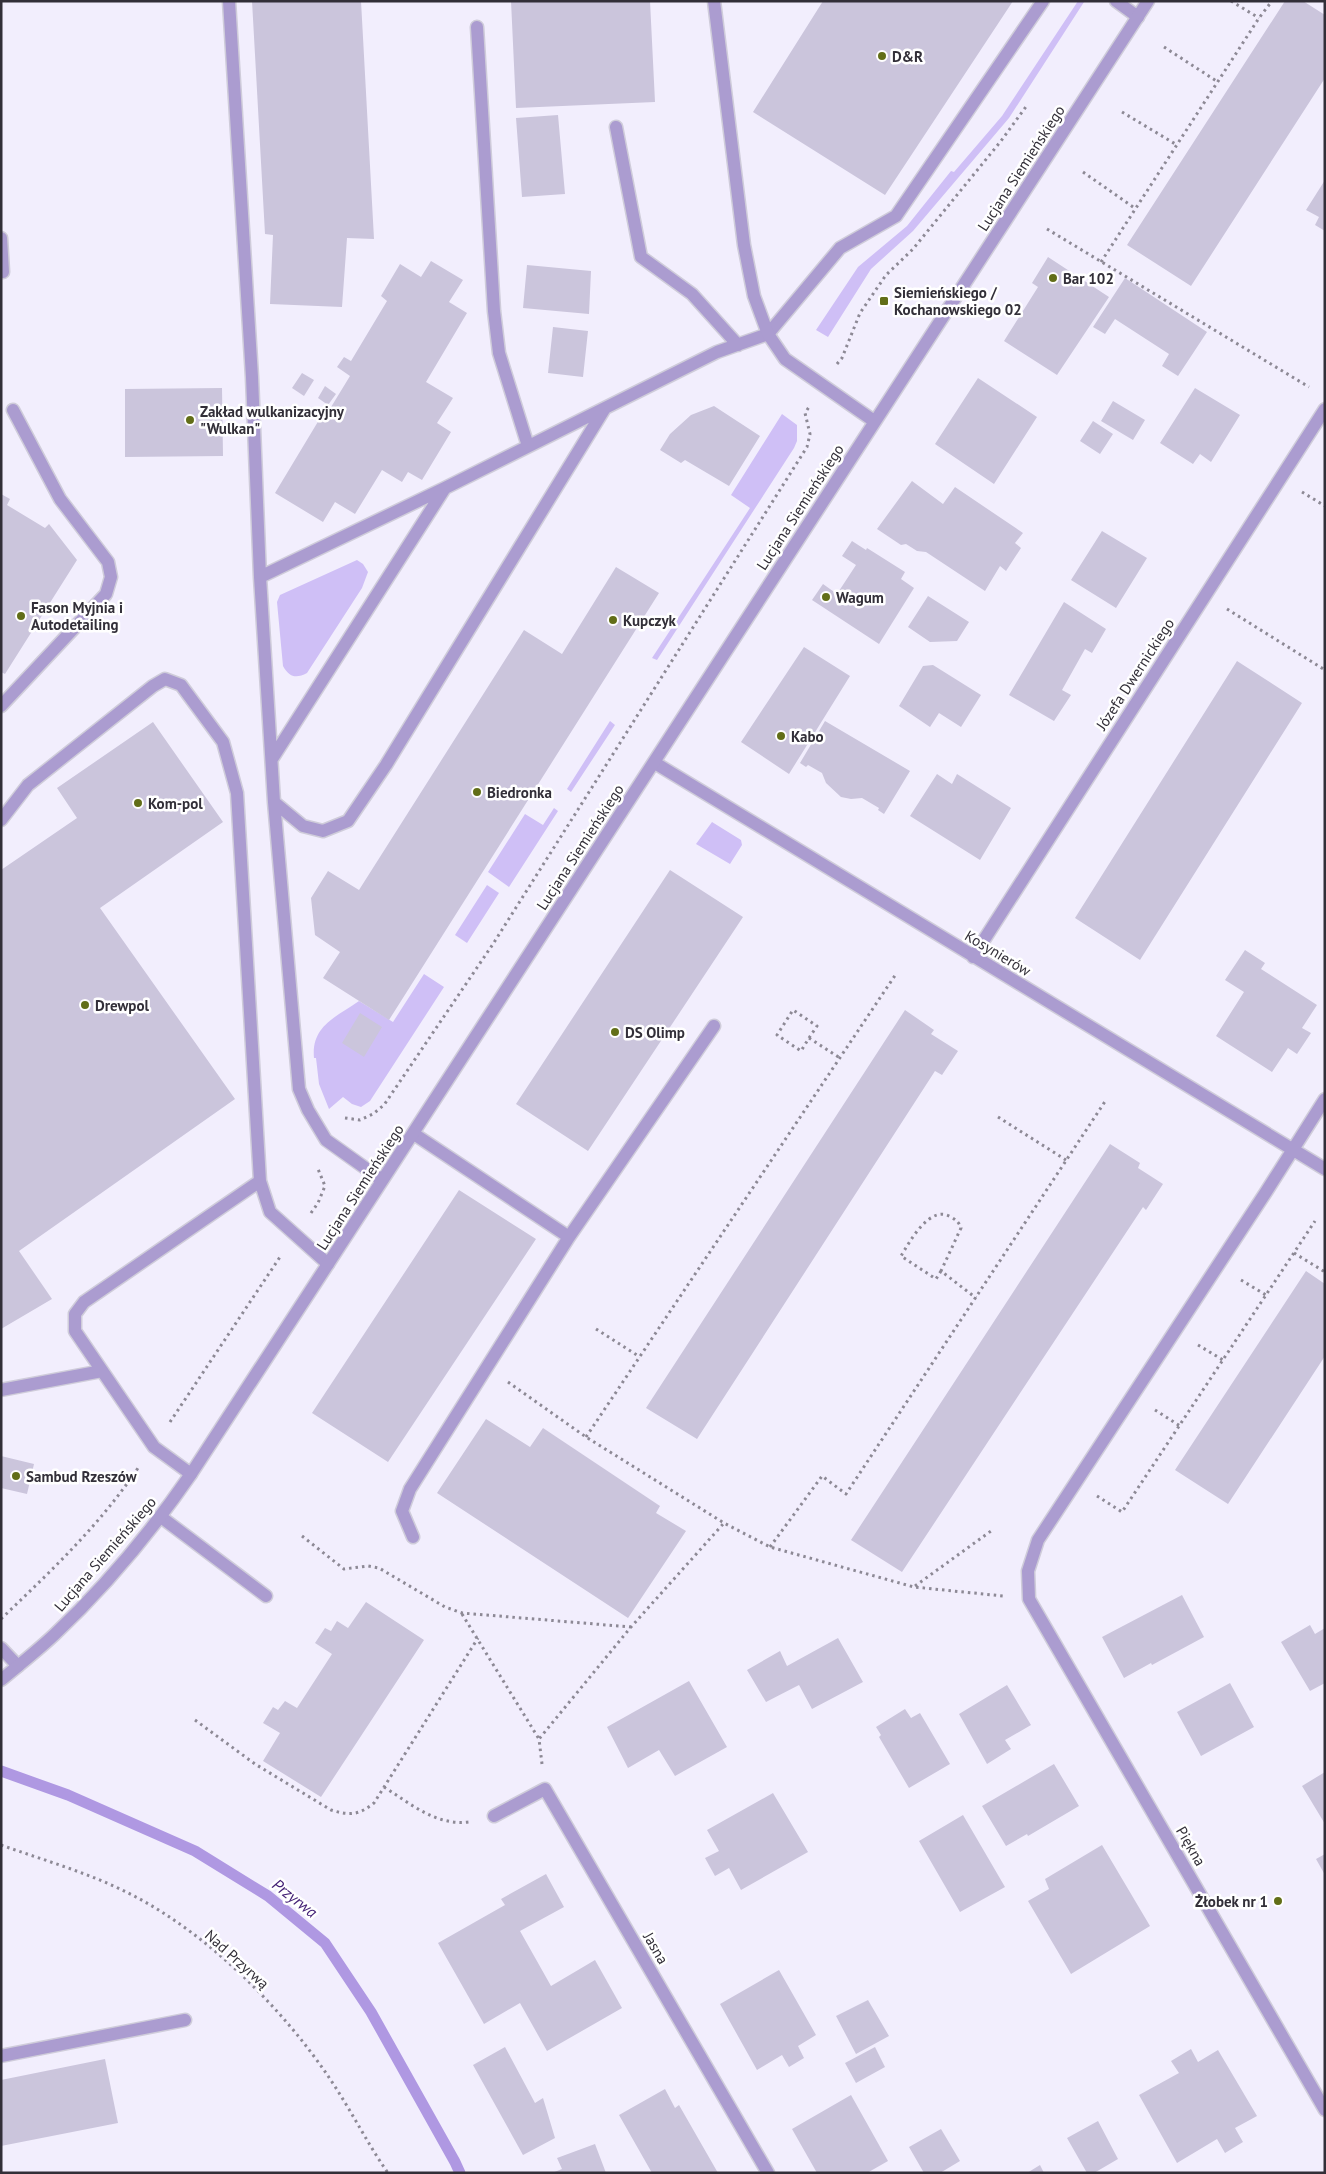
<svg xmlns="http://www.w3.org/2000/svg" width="1326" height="2174" font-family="'PT Sans',sans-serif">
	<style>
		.green { fill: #cfbff6 }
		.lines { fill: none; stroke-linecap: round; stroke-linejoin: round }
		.stream { stroke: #af98e2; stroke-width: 11 }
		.building { fill: #cbc5dc }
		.service-casing { stroke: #cfccda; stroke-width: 15 }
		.minor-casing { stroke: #cfccda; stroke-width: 15 }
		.tertiary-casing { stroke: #cfccda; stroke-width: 15 }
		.path { stroke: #8d8995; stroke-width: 3; stroke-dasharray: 2.5 4; stroke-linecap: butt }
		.service { stroke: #ab9cd0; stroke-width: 12 }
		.minor { stroke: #ab9cd0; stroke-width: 12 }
		.tertiary { stroke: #ab9cd0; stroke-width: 12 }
		.poi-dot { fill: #626e18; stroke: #fff; stroke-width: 2 }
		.labels { text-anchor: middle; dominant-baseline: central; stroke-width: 5; stroke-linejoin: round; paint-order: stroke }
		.poi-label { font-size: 15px; font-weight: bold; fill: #322f38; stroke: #fff; text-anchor: start }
		.street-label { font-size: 15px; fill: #322f38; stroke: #fff }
		.water-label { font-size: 16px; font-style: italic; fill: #442176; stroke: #fff }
	</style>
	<rect width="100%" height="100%" fill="#f2eefd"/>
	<path class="green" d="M1078,1L1084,2L1009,118L913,231L871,269L828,337L816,330L858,267L907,226L951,171L954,172L1002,116Z
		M782,414L797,425V441L794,448L657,660L652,658L750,508L731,495Z
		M357,560L363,564L368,572L362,588L307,673C296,679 289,677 283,666L277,602L280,595Z
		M610,721L615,725L571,792L567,789Z
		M554,808L558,811L509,887L488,872L525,814L543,825Z
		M712,822L741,840L742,845L730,864L696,844Z
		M487,885L499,893L467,943L455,935Z
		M424,974L444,987L370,1101L361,1107L352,1104L343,1097L329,1109L319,1084L316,1058H314C311,1026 336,1017 359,1001L393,1022Z"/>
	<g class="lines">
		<path class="stream" d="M1,1771L68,1795L195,1851L268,1896L325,1943L371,2012L455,2162L460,2173"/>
	</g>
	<path class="building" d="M252,1H361L374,239L347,238L342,307L270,304L273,235L265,234Z
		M511,1H650L655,102L516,108Z
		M823,1H1013L885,195L753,112Z
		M1285,1H1303L1325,15V78L1191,286L1127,245Z
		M558,115L565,194L522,197L516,118Z
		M1325,180V231L1315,225L1319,217L1306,210Z
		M1048,257L1109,297L1057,375L1004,341L1038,287L1032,283Z
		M431,261L463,280L449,302L467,313L426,382L453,398L437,423L451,432L422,480L408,472L402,482L382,470L355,514L335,502L323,522L275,493L325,410L328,412L350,376L337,367L344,357L351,361L387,301L381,296L400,264L421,277Z
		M527,265L591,271L589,314L523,308Z
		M1125,278L1207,332L1178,376L1162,366L1169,354L1115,319L1105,334L1093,327Z
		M553,327L588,331L583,377L548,373Z
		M302,373L314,380L304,396L292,388Z
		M978,378L1037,417L994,484L935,444Z
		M325,386L336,394L328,405L318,398Z
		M222,388L223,456L125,457V389Z
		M1195,388L1240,415L1211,462L1200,454L1193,464L1160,443Z
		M1113,401L1145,420L1133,440L1101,421Z
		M714,406L760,436L729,486L685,460L681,463L660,450L670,434L691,415Z
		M1093,421L1113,434L1100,454L1080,441Z
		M912,481L943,504L955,487L1023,533L1015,543L1021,548L1006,571L1000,566L985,591L926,552L917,551L906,544L901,545L877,529Z
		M1,494L10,499L7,505L45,528L49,524L77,560L5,674L1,672Z
		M1102,531L1147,558L1116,608L1071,580Z
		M852,541L866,550L867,548L905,572L901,579L914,588L879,644L812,600L823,584L837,594L856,565L842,556Z
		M616,567L659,593L389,1020L323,978L340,952L315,935L311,898L328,871L359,890L524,630L562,654Z
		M928,596L969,622L957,641L930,642L908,627Z
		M1064,602L1106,629L1092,653L1085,649L1062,690L1071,695L1054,721L1009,695Z
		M804,647L850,676L789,774L741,742Z
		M1237,661L1302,703L1140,960L1075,918Z
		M933,665L981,695L961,727L939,713L930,727L899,706L923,666Z
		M825,721L910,771L884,814L878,810L879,808L862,798L851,799L841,797L826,783L822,773L808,765L806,767L800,763Z
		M153,722L223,822L100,908L235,1099L19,1251L52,1299L1,1329V870L77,818L57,788Z
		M937,774L952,784L957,774L1011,808L980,860L910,816Z
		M670,870L743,917L588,1151L516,1104Z
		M1245,950L1265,963L1261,969L1317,1005L1302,1028L1311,1033L1297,1054L1288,1048L1272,1072L1216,1036L1244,992L1225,980Z
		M905,1010L934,1030L931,1034L958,1051L942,1075L935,1071L697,1439L646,1408Z
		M360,1013L382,1027L364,1057L342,1043Z
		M1110,1144L1140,1163L1138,1168L1163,1184L1146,1210L1143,1207L902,1572L851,1540Z
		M459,1190L536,1239L388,1462L312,1413Z
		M1306,1271L1325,1284V1356L1228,1504L1175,1470Z
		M486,1419L530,1447L543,1428L660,1506L656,1513L686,1531L628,1618L437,1493Z
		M1,1456L34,1464L27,1494L1,1488Z
		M1182,1595L1204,1637L1152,1665L1151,1663L1124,1678L1102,1637Z
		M366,1602L424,1640L321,1797L263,1761L280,1733L263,1723L273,1707L278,1710L285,1701L297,1708L332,1654L315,1643L325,1628L331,1631L337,1621L348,1628Z
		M1310,1625L1315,1634L1325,1628V1683L1310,1691L1281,1642Z
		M838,1638L863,1682L812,1709L799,1685L766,1702L747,1670L780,1651L787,1666Z
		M689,1681L727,1747L675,1776L659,1750L628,1768L607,1727Z
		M1230,1683L1254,1727L1201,1756L1177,1712Z
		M1007,1685L1031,1725L1005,1740L1011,1749L987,1764L959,1714Z
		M905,1709L911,1718L920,1713L950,1764L909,1788L879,1737L881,1735L876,1727Z
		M1054,1764L1079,1806L1028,1836L1027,1834L1006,1846L982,1806Z
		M1325,1772V1824L1302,1786Z
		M773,1793L808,1852L741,1890L729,1868L715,1876L705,1858L719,1851L707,1830Z
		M963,1815L1005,1887L960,1912L919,1841Z
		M1102,1845L1150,1926L1071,1974L1028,1901L1049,1889L1045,1879Z
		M1325,1854V1875L1316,1859Z
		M546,1874L564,1907L520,1931L551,1986L595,1960L622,2008L547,2051L520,2003L484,2024L438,1943L505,1905L501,1899Z
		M779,1970L816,2035L798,2046L804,2058L789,2067L782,2055L757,2070L720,2004Z
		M868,2000L889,2036L856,2054L836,2016Z
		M505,2047L535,2103L543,2098L555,2138L523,2155L473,2065Z
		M875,2047L885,2067L856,2083L845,2063Z
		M1191,2049L1198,2062L1218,2050L1257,2116L1235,2128L1243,2142L1225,2153L1217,2139L1177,2163L1139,2095L1179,2073L1171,2061Z
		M105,2059L118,2123L1,2146V2080Z
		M665,2089L675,2108L679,2105L718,2173H652L619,2115Z
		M851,2095L888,2161L867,2173H817L792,2129Z
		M1098,2121L1118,2159L1094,2173H1087L1067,2138Z
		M941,2129L960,2161L940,2173H924L909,2147Z
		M595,2144L606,2173H552L562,2169L557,2158Z
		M1040,2165L1044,2173H1027Z"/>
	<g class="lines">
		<defs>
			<path id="service" d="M229,1L252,377L260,577L274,802L299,1089L308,1110L326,1140L382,1180
				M1116,1L1138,17
				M477,27L494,311L499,353L528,446
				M616,127L641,257L692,294L738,345
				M1,238L3,272
				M260,577L445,488L717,352L768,334L840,248L896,216L1043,1
				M1,706L106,594L111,577L108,562L60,499L13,410
				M272,759L445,488
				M274,802L303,826L323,831L348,821L386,765L605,408
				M1,820L28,785L153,686L165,679L181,685L223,742L237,793L260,1181L270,1212L328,1264
				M414,1134L569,1237
				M1,1390L102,1371
				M191,1474L154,1447L75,1331V1314L84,1302L260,1181
				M161,1517L266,1596
				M413,1537L402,1511L410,1489L569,1237L714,1026
				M1,1648L18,1666
				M1,2056L185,2020"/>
			<path id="minor" d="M714,1L744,245L754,296L768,334L785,359L874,421
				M655,763L1325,1169
				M973,957L1325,409
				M1325,1099L1266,1192L1038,1540L1028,1571L1029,1599L1325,2110
				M494,1816L545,1789L768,2173"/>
			<path id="tertiary" d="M1,1680C19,1665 37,1651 54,1635C105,1587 151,1532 191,1474C511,984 829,493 1148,1"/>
		</defs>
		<use href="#service" class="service-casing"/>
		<use href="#minor" class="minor-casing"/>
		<use href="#tertiary" class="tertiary-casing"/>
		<path class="path" d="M1231,1L1259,18
			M1164,47L1218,82
			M1122,112L1177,145
			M1083,172L1136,209
			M1047,229L1309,387
			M1101,262L1259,18L1272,1
			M837,364L842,358L860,313L886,275L913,249L1001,141L1028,104
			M1302,492L1325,506
			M1227,609L1325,670
			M809,1038L817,1026L793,1010L777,1035L801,1051L809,1038L840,1058
			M998,1117L1066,1160
			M345,1118L360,1120L373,1114L384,1105L493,944L807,447L810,434L805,413L809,407
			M311,1213L318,1203L325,1186L318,1169
			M1294,1253L1325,1272
			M941,1271L936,1279L901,1256C910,1241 930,1204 951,1217C956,1220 959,1222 961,1228L941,1271L976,1298
			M1241,1280L1266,1295
			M596,1329L640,1357
			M1198,1345L1223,1360
			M508,1382L586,1437L724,1523L770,1547L914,1587L1003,1596
			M1155,1410L1180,1426
			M170,1422L280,1257
			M586,1437L896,974
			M1097,1496L1122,1512L1315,1221
			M302,1536L344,1569L368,1566L379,1568L445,1607L462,1613L631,1627
			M770,1547L822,1476L846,1494L1106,1100
			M915,1586L991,1531
			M462,1614L539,1739
			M1,1619C51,1571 99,1526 138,1468
			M195,1720L255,1764L331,1810C350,1816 359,1815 374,1803L478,1638
			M542,1764L539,1739L631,1627L724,1523
			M384,1787C411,1804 436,1826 469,1822
			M1,1845C46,1861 93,1874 136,1897C210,1936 284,2010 330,2079C351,2110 367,2143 388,2173"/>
		<use href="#service" class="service"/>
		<use href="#minor" class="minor"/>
		<use href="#tertiary" class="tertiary"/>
	</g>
	<g class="poi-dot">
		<circle cx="882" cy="56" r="5"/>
		<circle cx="1053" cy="278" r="5"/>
		<rect x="879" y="296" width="10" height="10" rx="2.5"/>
		<circle cx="190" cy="420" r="5"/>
		<circle cx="826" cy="597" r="5"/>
		<circle cx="21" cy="616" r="5"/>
		<circle cx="613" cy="620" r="5"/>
		<circle cx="781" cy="736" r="5"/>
		<circle cx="477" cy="792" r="5"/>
		<circle cx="138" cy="803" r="5"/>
		<circle cx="85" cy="1005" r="5"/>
		<circle cx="615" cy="1032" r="5"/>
		<circle cx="16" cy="1476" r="5"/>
		<circle cx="1278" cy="1901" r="5"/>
	</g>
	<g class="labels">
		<g class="poi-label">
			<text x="892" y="56">D&amp;R</text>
			<text x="1063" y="278">Bar 102</text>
			<text x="894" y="292">Siemieńskiego /<tspan x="894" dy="17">Kochanowskiego 02</tspan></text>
			<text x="200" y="411">Zakład wulkanizacyjny<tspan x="200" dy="17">"Wulkan"</tspan></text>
			<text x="836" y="597">Wagum</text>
			<text x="31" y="607">Fason Myjnia i<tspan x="31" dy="17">Autodetailing</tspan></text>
			<text x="623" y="620">Kupczyk</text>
			<text x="791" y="736">Kabo</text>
			<text x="487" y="792">Biedronka</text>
			<text x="148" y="803">Kom-pol</text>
			<text x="95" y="1005">Drewpol</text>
			<text x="625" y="1032">DS Olimp</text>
			<text x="26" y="1476">Sambud Rzeszów</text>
			<text x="1268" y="1901" text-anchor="end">Żłobek nr 1</text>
		</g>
		<g class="street-label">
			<text transform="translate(1021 168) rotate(-57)">Lucjana Siemieńskiego</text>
			<text transform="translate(800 507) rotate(-57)">Lucjana Siemieńskiego</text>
			<text transform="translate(1135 674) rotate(-57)">Józefa Dwernickiego</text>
			<text transform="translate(580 847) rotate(-57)">Lucjana Siemieńskiego</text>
			<text transform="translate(998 953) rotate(31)">Kosynierów</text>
			<text transform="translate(360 1187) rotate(-57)">Lucjana Siemieńskiego</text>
			<text transform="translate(105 1554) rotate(-49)">Lucjana Siemieńskiego</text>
			<text transform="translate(1191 1846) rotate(60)">Piękna</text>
			<text transform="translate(656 1948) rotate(60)">Jasna</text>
			<text transform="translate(237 1959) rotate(42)">Nad Przyrwą</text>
		</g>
		<g class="water-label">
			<text transform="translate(295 1898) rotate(38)">Przyrwa</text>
		</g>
	</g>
	<rect width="1326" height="2174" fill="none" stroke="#322f38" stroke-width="5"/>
</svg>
